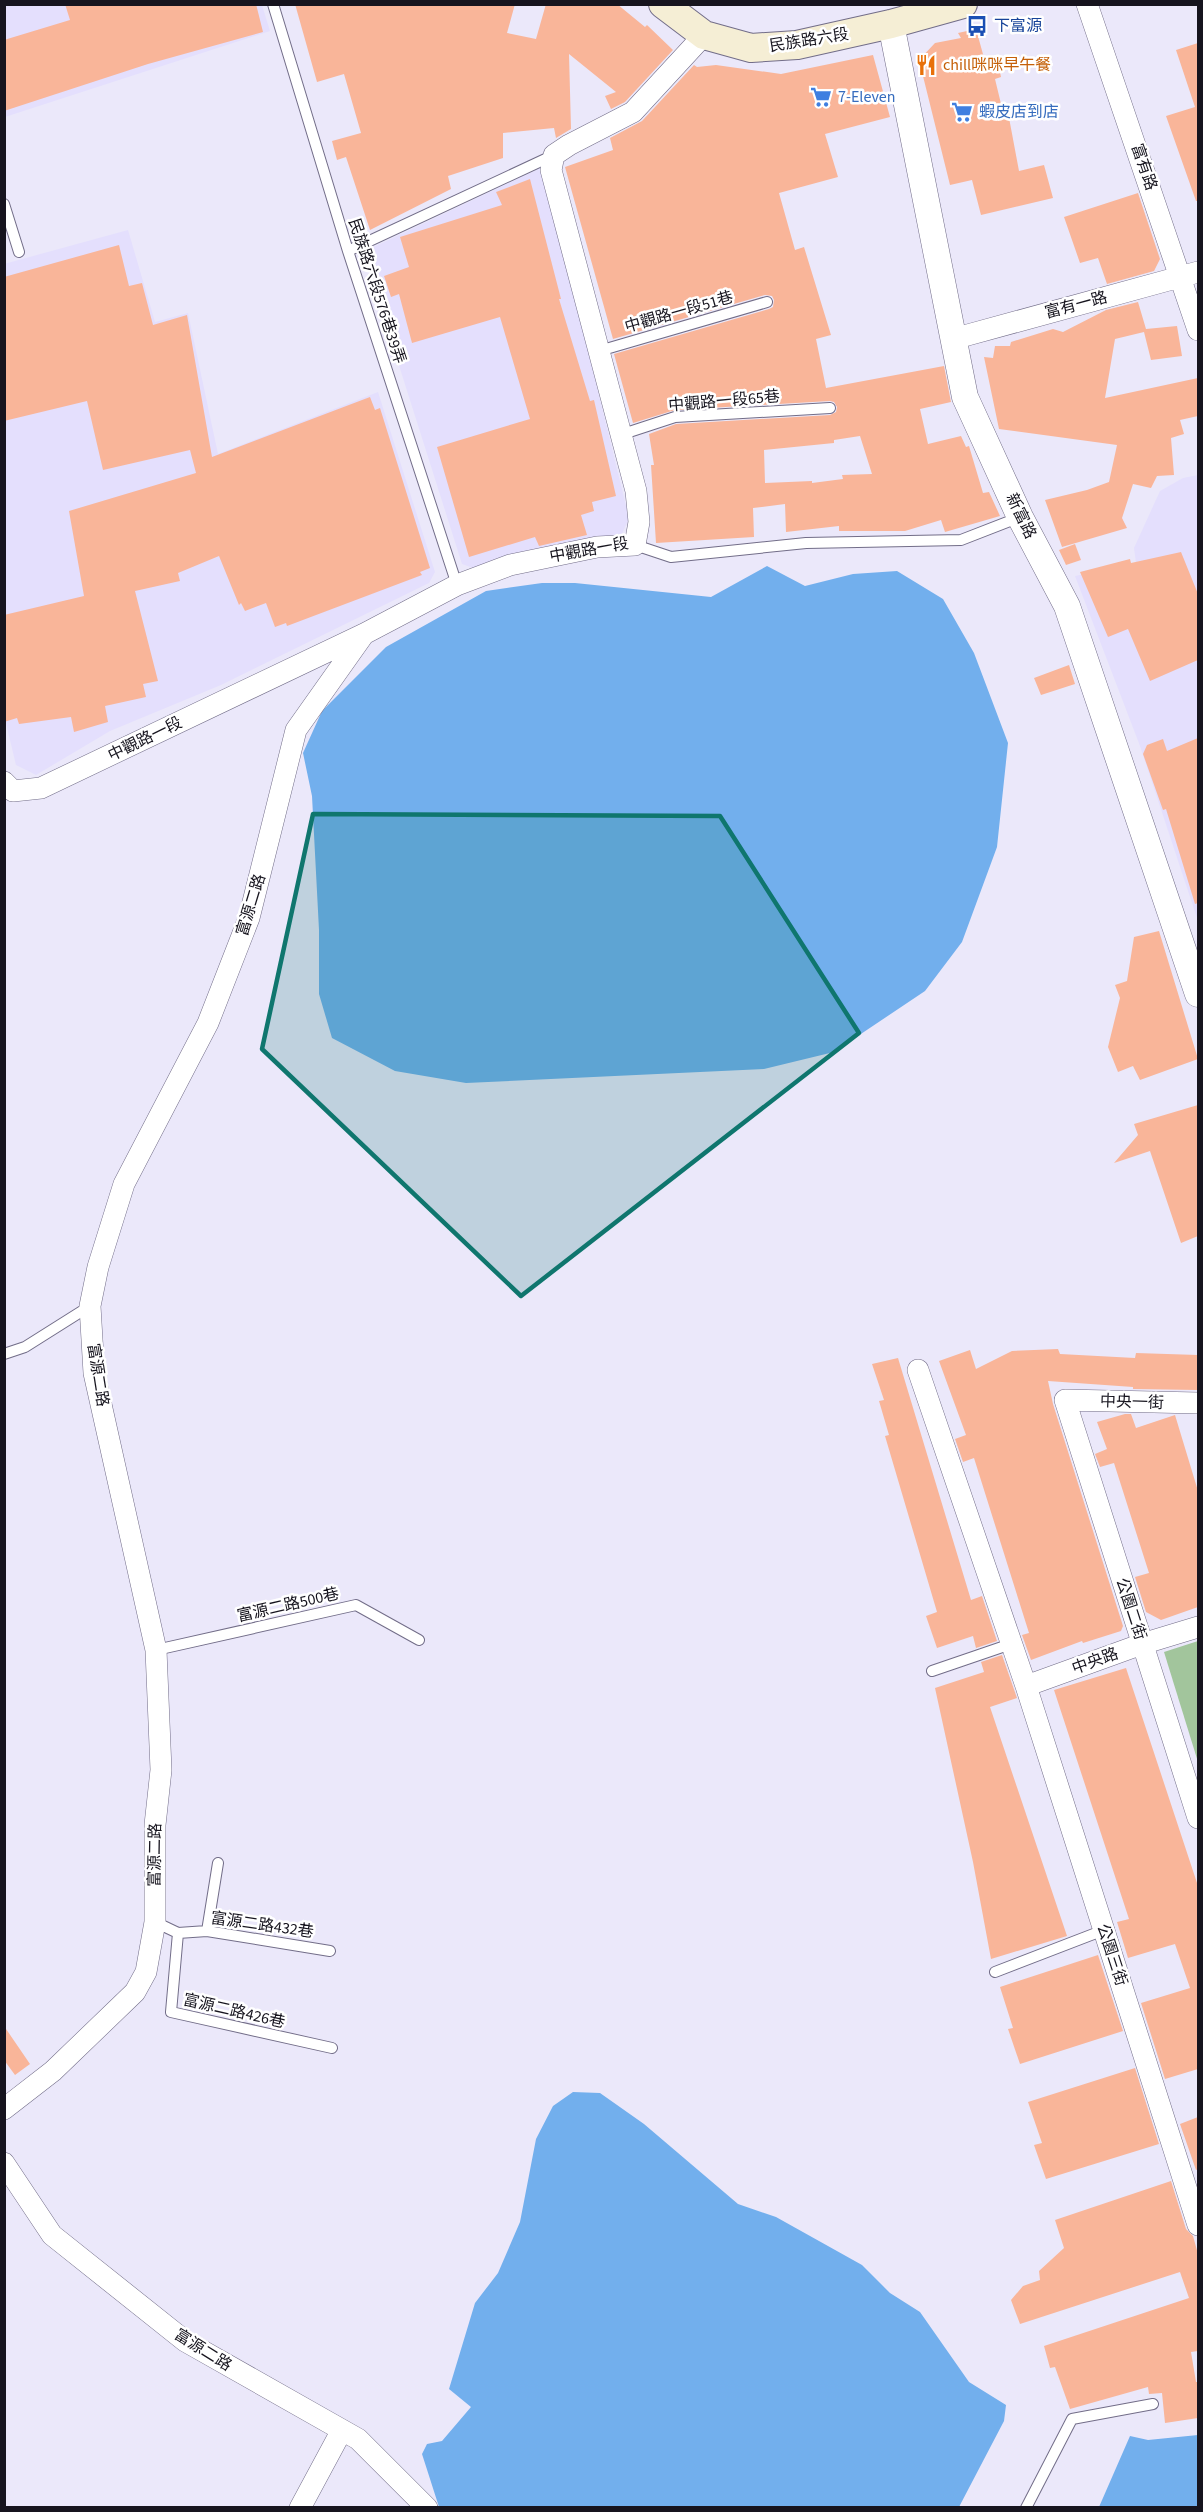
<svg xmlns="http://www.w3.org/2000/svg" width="1203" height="2512" font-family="'Source Sans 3','Noto Sans TC',sans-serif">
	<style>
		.built { fill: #e4dffd }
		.green { fill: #a2c59c }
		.water { fill: #72afed }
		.building { fill: #f9b599; fill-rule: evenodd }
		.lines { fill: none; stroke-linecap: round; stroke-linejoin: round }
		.service-casing { stroke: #726d88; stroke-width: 12 }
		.minor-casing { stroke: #726d88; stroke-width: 22 }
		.tertiary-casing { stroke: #726d88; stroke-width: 27 }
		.secondary-casing { stroke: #726d88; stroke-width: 30 }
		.service { stroke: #fff; stroke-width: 10 }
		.minor { stroke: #fff; stroke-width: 21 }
		.tertiary { stroke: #fff; stroke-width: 26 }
		.secondary { stroke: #f5eed5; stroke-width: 28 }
		.marked { fill: #0f766e; fill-opacity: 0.2; stroke: #0f766e; stroke-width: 4.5; stroke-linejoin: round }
		.labels { text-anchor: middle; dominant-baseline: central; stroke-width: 5; stroke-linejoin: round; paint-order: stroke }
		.transit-label { font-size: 16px; fill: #164399; stroke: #fff; text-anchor: start }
		.street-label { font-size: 16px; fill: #16141e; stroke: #fff }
		.food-label { font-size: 16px; fill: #c56008; stroke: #fff; text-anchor: start }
		.shop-label { font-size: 16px; fill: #366cbe; stroke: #fff; text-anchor: start }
	</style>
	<rect width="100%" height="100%" fill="#ebe8fa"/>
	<path class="built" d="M4,5H262L270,31L5,117Z
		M543,167L629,518L621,536L476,569L462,564L363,252Z
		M128,230L155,322L188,313L218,454L378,392L435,572L429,583L221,685L110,731L36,775L16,765L4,715V264Z
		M1198,475V921L1140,746L1075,576L1136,563L1134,548L1160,491L1183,478Z"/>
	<path class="green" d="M1198,1641V1762L1164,1652Z"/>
	<path class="water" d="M767,566L805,586L853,574L897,571L943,599L974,653L1008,743L997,847L962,942L925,991L834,1052L764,1069L466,1083L395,1071L332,1038L319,994V930L312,796L303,753L322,711L386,647L486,591L542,583H575L711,597Z
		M573,2092L600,2093L644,2124L738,2204L776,2217L862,2265L890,2293L920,2312L969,2382L1006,2405L1004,2421L959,2507H439L422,2454L427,2444L442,2441L471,2407L449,2389L475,2303L498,2273L520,2222L536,2139L553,2106Z
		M1198,2435V2507H1099L1130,2436L1148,2440Z"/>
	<path class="building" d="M65,4H256L263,32L148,64L4,111V40L70,20Z
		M295,4H515L507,33L536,39L546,4H617L645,27L647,25L673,50L625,102L611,109L605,96L616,92L569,54L571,129L556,138L554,128L503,133V158L448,176L451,189L370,230L346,157L337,160L332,141L361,133L344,74L317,82Z
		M976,29L986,65L998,62L1001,77L995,79L1002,108L1007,107L1019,171L1044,165L1053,198L981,215L972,180L950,185L919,60L935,43L961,38L958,33Z
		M1198,43V201H1196L1166,116L1195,107L1176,50Z
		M873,55L890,117L825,134L838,177L779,193L795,250L804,247L831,335L816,339L826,388L944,366L951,402L920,409L928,444L961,436L966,447L969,446L983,493L989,492L1000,516L945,532L941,520L905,531H839V526L786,532L785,504L753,508L754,537L656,543L651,465H654L649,434L676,424L830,415L836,412L837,407L834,402L830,401L675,410L633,423L614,354L769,309L773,307L774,300L772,296L765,295L613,339L565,167L613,150L610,138L642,121L694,65L697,67L716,65L781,74ZM860,436L872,474L842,475L843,479L812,483V481L765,483L764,450L834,443V440Z
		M530,179L561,299H559L590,401L594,400L616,496L592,502L594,511L581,515L587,535L539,546L535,537L469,557L437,447L530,419L500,317L412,343L399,294L391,297L384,276L409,267L400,237L502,205L496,192Z
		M1138,193L1160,259L1154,271L1107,284L1098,258L1080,263L1064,217Z
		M119,245L129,286L142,283L153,325L187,315L212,457L370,397L375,410L380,408L430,568L420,572L422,575L287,626L286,623L275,627L266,603L245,611L241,603L239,605L219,556L178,573L180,581L135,591L158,681L143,684L146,697L105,706L108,722L74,732L71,717L19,724L17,718L4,722V615L84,596L69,511L196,473L190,450L103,470L87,401L4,421V277Z
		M1138,302L1146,329L1177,326L1182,356L1151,360L1144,332L1115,339L1105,398L1198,378V416L1180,420L1184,434L1171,438L1174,475L1157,476L1151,488L1133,484L1122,518L1127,528L1062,547L1045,500L1087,490L1109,482L1117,445L999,429L984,357L993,358L995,346H1010L1011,342L1053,329L1063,332L1106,310Z
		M1075,544L1081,560L1066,565L1059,550Z
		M1181,552L1198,594V660L1150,681L1128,629L1108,637L1080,572L1130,559L1131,563Z
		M1069,665L1075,684L1041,695L1034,678Z
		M1198,738V903L1195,904L1166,809L1163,810L1143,754L1147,745L1163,739L1167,751Z
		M1159,931L1198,1059L1140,1080L1133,1066L1118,1072L1108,1047L1120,998L1115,985L1127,981L1134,937Z
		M1198,1105V1236L1181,1243L1150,1151L1114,1163L1138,1135L1134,1124Z
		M1058,1349L1060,1354L1135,1358L1136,1353L1198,1355V1390L1133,1389V1387L1048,1381L1053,1404L1123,1626L1121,1631L1083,1643L1082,1641L1031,1660L1022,1635L1029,1633L974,1458L963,1462L955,1439L966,1435L939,1361L970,1350L976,1369L1012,1351Z
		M898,1358L971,1600L982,1596L997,1641L976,1648L973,1636L937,1648L926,1616L937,1612L885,1436L889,1435L879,1401L884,1400L872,1364Z
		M1125,1414H1131L1136,1428L1175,1415L1198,1491V1607L1161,1620L1146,1612L1135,1577L1149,1573L1114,1463L1100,1467L1095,1454L1107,1449L1097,1422Z
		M1002,1655L1017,1698L990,1707L1067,1936L991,1959L973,1862L935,1688L984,1672L981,1662Z
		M1126,1668L1198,1886V2069L1165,2079L1141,2003L1190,1988L1175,1944L1128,1958L1117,1922L1129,1919L1054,1690Z
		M1098,1955L1123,2031L1020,2064L1008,2029L1013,2028L1000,1987Z
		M4,2026L30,2064L15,2075L4,2060Z
		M1135,2068L1159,2144L1046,2179L1034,2145L1042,2143L1028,2102Z
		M1198,2117V2169L1196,2170L1180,2124Z
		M1171,2181L1186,2229L1193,2236L1198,2254V2351L1191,2352L1196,2382H1198V2418L1165,2423L1162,2393L1149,2394L1148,2387L1070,2409L1055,2367L1050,2368L1044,2346L1189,2298L1180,2272L1020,2324L1011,2300L1023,2286L1040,2280L1039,2271L1064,2248L1055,2220Z"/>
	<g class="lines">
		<defs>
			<path id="service" d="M273,4L348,251L457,585
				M4,204L19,252
				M348,251L554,155
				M599,351L767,302
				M623,434L675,417L830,408
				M635,545L671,557L806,543L961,540L1020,517
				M4,1354L25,1347L90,1306
				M156,1650L356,1605L419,1640
				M932,1671L1011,1644
				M155,1922L178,1933L207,1931L330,1951
				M207,1931L218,1863
				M178,1933L171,2012L332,2048
				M995,1972L1104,1930
				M1026,2508L1072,2419L1153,2404"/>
			<path id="minor" d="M1087,4L1198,330
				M953,339L1198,272
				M4,782L13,791L41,788L364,634L457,585L510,565L597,547L635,545L639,522L636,491L551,170L554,155L569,145L633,112L704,35
				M918,1370L1026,1686L1198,2225
				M1198,1403L1065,1400L1198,1818
				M1026,1686L1142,1644L1198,1627
				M4,2109L53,2071L135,1992L146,1972L155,1922V1825L161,1770L156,1650L94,1373L90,1306L98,1267L124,1184L208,1023L249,918L296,730L364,634
				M4,2163L52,2235L185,2341L358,2439L427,2508
				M300,2508L342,2430"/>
			<path id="tertiary" d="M891,24L965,397L1020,517L1067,606L1198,994"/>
			<path id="secondary" d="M663,4L704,35L751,48L797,45L891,24L963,4"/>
		</defs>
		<use href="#service" class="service-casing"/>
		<use href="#minor" class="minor-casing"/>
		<use href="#tertiary" class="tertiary-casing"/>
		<use href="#secondary" class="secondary-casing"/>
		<use href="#service" class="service"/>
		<use href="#minor" class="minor"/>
		<use href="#tertiary" class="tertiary"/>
		<use href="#secondary" class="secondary"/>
	</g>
	<path class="marked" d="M313,814L720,816L859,1033L521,1296L262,1049Z"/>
	<defs>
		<symbol id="bus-bare" viewBox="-9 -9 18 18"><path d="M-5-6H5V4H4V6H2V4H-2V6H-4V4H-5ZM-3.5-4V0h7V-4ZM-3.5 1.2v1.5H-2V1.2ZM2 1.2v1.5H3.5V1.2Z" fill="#1a4fb4" stroke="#fff" stroke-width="2.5" paint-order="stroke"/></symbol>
		<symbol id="restaurant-bare" viewBox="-9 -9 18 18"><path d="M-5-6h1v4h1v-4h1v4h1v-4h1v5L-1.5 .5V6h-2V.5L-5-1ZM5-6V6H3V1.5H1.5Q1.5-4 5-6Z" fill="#e8710a" stroke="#fff" stroke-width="2.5" paint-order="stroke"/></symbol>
		<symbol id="supermarket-bare" viewBox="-9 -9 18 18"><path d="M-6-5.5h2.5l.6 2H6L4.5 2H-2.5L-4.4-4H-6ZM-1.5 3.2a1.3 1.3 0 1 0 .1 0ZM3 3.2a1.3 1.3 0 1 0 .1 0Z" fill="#3f7fe0" stroke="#fff" stroke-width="2.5" paint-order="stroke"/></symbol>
	</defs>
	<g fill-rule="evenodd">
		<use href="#bus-bare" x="962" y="11" width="30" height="30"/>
		<use href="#restaurant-bare" x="911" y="50" width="30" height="30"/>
		<use href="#supermarket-bare" x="806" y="82" width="30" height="30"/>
		<use href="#supermarket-bare" x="947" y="97" width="30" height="30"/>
	</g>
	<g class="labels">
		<g class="transit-label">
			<text x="994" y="26">下富源</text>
		</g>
		<g class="street-label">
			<text transform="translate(809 40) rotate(-9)">民族路六段</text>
			<text transform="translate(1144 167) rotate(71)">富有路</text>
			<text transform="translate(377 291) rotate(72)">民族路六段576巷39弄</text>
			<text transform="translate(1076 305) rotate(-15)">富有一路</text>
			<text transform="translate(679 312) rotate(-16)">中觀路一段51巷</text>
			<text transform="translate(724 401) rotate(-5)">中觀路一段65巷</text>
			<text transform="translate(1021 516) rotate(64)">新富路</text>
			<text transform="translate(589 550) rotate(-10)">中觀路一段</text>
			<text transform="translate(145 739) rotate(-26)">中觀路一段</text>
			<text transform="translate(251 905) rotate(-73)">富源二路</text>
			<text transform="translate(98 1375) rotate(81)">富源二路</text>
			<text transform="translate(1132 1402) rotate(2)">中央一街</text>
			<text transform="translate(288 1605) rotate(-13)">富源二路500巷</text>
			<text transform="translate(1131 1609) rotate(72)">公園二街</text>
			<text transform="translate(1095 1661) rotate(-20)">中央路</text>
			<text transform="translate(155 1855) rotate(-89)">富源二路</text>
			<text transform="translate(262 1925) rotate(8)">富源二路432巷</text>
			<text transform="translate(1112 1955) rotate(72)">公園三街</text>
			<text transform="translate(234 2011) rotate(13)">富源二路426巷</text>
			<text transform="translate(203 2350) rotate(32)">富源二路</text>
		</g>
		<g class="food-label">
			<text x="943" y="65">chill咪咪早午餐</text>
		</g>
		<g class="shop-label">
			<text x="838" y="97">7-Eleven</text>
			<text x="979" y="112">蝦皮店到店</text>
		</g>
	</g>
	<rect width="1203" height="2512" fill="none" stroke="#16141e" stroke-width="12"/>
</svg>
